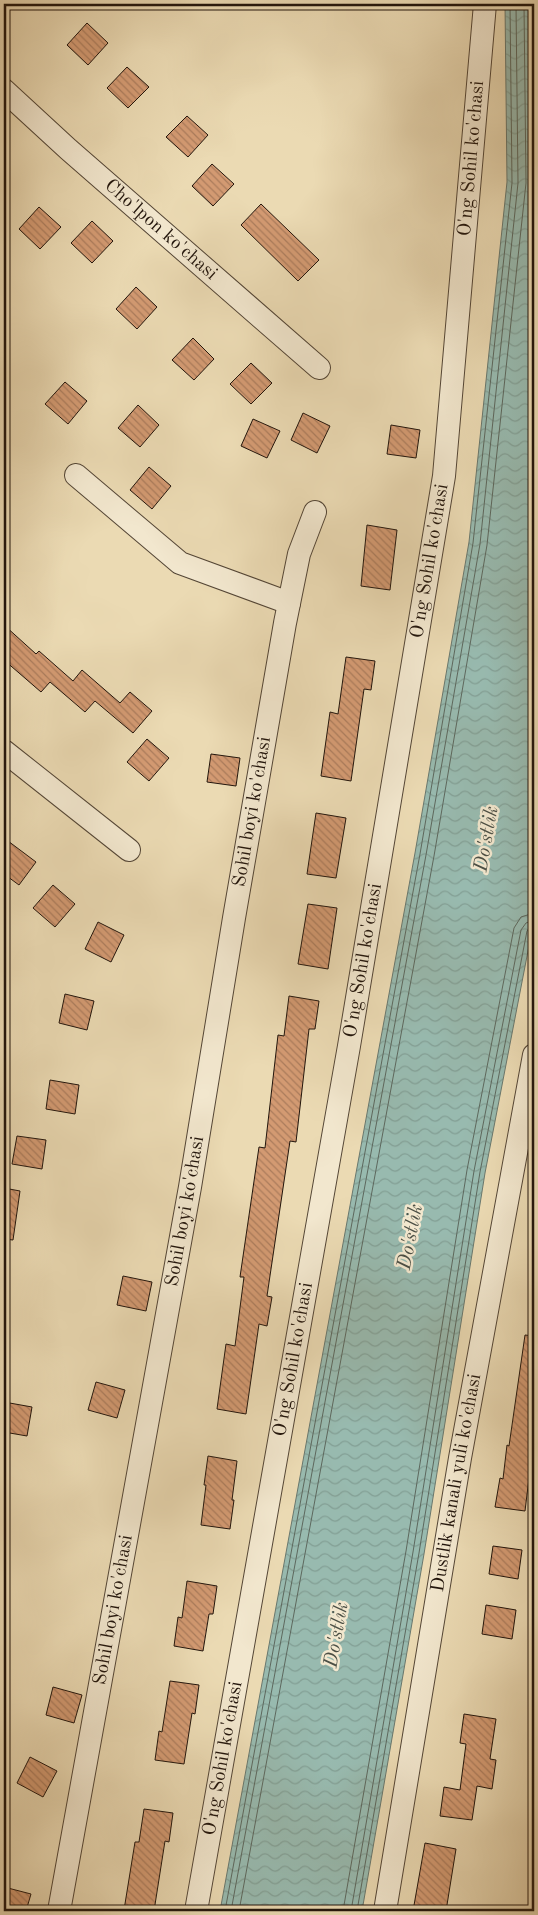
<svg xmlns="http://www.w3.org/2000/svg" width="538" height="1915" font-family="'Old Standard TT',serif">
	<style>
		.water { fill: url(#water-waves); stroke: #69786e }
		.lines { fill: none; stroke-linecap: round; stroke-linejoin: round }
		.shore { stroke: #5d685e; stroke-width: 1 }
		.building { fill: url(#building-back-hatch); stroke: #22150c }
		.minor-casing { stroke: #544636; stroke-width: 24 }
		.minor { stroke: #f2e7ce; stroke-width: 22 }
		.labels { text-anchor: middle; dominant-baseline: central; stroke-width: 5; stroke-linejoin: round; paint-order: stroke }
		.street-label { font-size: 19px; fill: #22150c; stroke: #f2e7ce }
		.water-label { font-size: 20px; font-style: italic; fill: #4b4f45; stroke: #f2e7ce }
	</style>
	<defs>
		<pattern id="water-waves" width="16" height="10" patternUnits="userSpaceOnUse" patternTransform="scale(1.25)"><rect width="16" height="10" fill="#98baaf"/><path d="M0 5q4-4 8 0t8 0" fill="none" stroke="#839f95"/></pattern>
		<pattern id="building-back-hatch" width="6" height="6" patternUnits="userSpaceOnUse" patternTransform="scale(1.25)"><rect width="6" height="6" fill="#d39a72"/><path d="M-1 5l2 2M0 0l6 6M5-1l2 2" fill="none" stroke="#ab7c5c"/></pattern>
	</defs>
	<rect width="100%" height="100%" fill="#ebdab3"/>
	<filter id="stains"><feTurbulence type="fractalNoise" baseFrequency=".004" numOctaves="4"/><feColorMatrix values="0 0 0 0 .2 0 0 0 0 .09 0 0 0 0 .02 0 0 0 .5 -.17"/></filter>
	<radialGradient id="worn" r=".72"><stop offset=".6" stop-color="#630" stop-opacity="0"/><stop offset="1" stop-color="#630" stop-opacity=".3"/></radialGradient>
	<path class="water" d="M505,4H534V920L485,1173L424,1554L362,1911H220L415,853L469,542L507,182Z"/>
	<g class="lines">
		<path class="shore" d="M225,1911L420,854L473,543L512,183L510,4
			M231,1911L426,855L480,544L518,183L516,4
			M239,1911L434,856L487,545L526,183L524,4
			M343,1911L406,1551L467,1170L514,928L521,917L534,913
			M351,1911L413,1552L474,1171L521,930L526,923L534,920
			M357,1911L419,1553L480,1172L527,931L530,927H534"/>
	</g>
	<path class="building" d="M87,23L108,43L88,65L67,45Z
		M127,67L149,87L128,108L107,88Z
		M187,116L208,135L188,157L166,137Z
		M212,164L234,184L213,206L192,186Z
		M261,204L319,260L298,281L241,225Z
		M39,207L61,227L40,249L19,229Z
		M92,221L113,241L92,263L71,243Z
		M136,287L157,307L137,329L116,309Z
		M193,338L214,359L194,380L172,360Z
		M251,363L272,383L251,404L230,384Z
		M65,382L87,401L68,424L45,404Z
		M138,405L159,425L140,447L118,428Z
		M303,413L330,426L317,453L291,440Z
		M253,419L280,431L267,458L241,446Z
		M391,425L420,430L416,458L387,454Z
		M149,467L171,486L152,509L130,490Z
		M367,525L397,530L390,590L361,586Z
		M4,625L36,654L39,651L73,681L82,670L120,703L130,692L152,711L133,733L95,701L85,712L50,682L41,692L4,660Z
		M346,657L375,661L371,690L364,689L351,781L321,776L330,712L338,714Z
		M147,739L169,758L149,781L127,762Z
		M211,754L240,758L236,786L207,782Z
		M316,813L346,818L336,878L307,874Z
		M4,838L36,862L19,885L4,874Z
		M53,885L75,904L55,927L33,908Z
		M308,904L337,908L328,969L298,964Z
		M98,922L124,935L111,962L85,949Z
		M65,994L94,1001L87,1030L59,1023Z
		M289,996L319,1001L315,1029H309L296,1142L290,1141L267,1296L272,1297L267,1326L259,1324L246,1414L217,1409L226,1344L235,1346L244,1277H240L259,1147L265,1148L278,1035L284,1036Z
		M50,1080L79,1085L75,1114L46,1109Z
		M17,1136L46,1140L42,1169L12,1164Z
		M4,1188L20,1191L13,1240L4,1239Z
		M123,1276L152,1282L146,1311L117,1305Z
		M525,1335L534,1336V1468L533,1479L529,1478L525,1511L495,1507L500,1478L503,1479L507,1445L509,1446Z
		M96,1382L125,1390L117,1418L88,1410Z
		M4,1402L32,1407L27,1436L4,1432Z
		M208,1456L237,1461L232,1500H234L230,1529L201,1525L206,1485H204Z
		M493,1546L522,1550L518,1579L489,1574Z
		M187,1581L217,1586L213,1614H209L203,1651L174,1646L178,1617L182,1618Z
		M486,1605L516,1610L512,1639L482,1634Z
		M170,1681L199,1685L195,1714L192,1713L184,1764L155,1760L159,1731L162,1732Z
		M53,1687L82,1695L74,1723L46,1715Z
		M464,1714L496,1719L490,1759L496,1760L492,1789L477,1786L472,1820L440,1816L444,1787L460,1790L466,1744L460,1743Z
		M30,1757L57,1771L43,1797L17,1783Z
		M144,1809L173,1813L169,1842L165,1841L154,1911L124,1910L135,1842H139Z
		M425,1843L456,1849L446,1911H413Z
		M4,1887L31,1894L26,1911H4Z"/>
	<g class="lines">
		<defs>
			<g id="minor">
				<path id="s1" d="M4,90L68,149L319,368"/>
				<path d="M76,475L180,563L289,603"/>
				<path d="M4,751L129,850"/>
				<path id="s2" d="M59,1911L190,1187L234,918L285,623L299,554L315,512"/>
				<path id="s3" d="M196,1911L349,1046L444,476L485,4"/>
				<path id="s4" d="M385,1911L460,1458L534,1055"/>
			</g>
		</defs>
		<use href="#minor" class="minor-casing"/>
		<use href="#minor" class="minor"/>
	</g>
	<g class="labels">
		<g class="street-label">
			<text stroke="none"><textPath href="#s3" startOffset="1775">O'ng Sohil ko'chasi</textPath></text>
			<text stroke="none"><textPath href="#s1" startOffset="210">Cho'lpon ko'chasi</textPath></text>
			<text stroke="none"><textPath href="#s3" startOffset="1370">O'ng Sohil ko'chasi</textPath></text>
			<text stroke="none"><textPath href="#s2" startOffset="1116">Sohil boyi ko'chasi</textPath></text>
			<text stroke="none"><textPath href="#s3" startOffset="965">O'ng Sohil ko'chasi</textPath></text>
			<text stroke="none"><textPath href="#s2" startOffset="711">Sohil boyi ko'chasi</textPath></text>
			<text stroke="none"><textPath href="#s3" startOffset="560">O'ng Sohil ko'chasi</textPath></text>
			<text stroke="none"><textPath href="#s4" startOffset="434">Dustlik kanali yuli ko'chasi</textPath></text>
			<text stroke="none"><textPath href="#s2" startOffset="306">Sohil boyi ko'chasi</textPath></text>
			<text stroke="none"><textPath href="#s3" startOffset="155">O'ng Sohil ko'chasi</textPath></text>
		</g>
		<g class="water-label">
			<text transform="translate(487 839) rotate(-80)">Do'stlik</text>
			<text transform="translate(411 1237) rotate(-79)">Do'stlik</text>
			<text transform="translate(337 1635) rotate(-80)">Do'stlik</text>
		</g>
	</g>
	<rect width="538" height="1915" fill="none" stroke="#ebdab3" stroke-width="20"/>
	<rect x="5" y="5" width="528" height="1905" fill="none" stroke="#22150c" stroke-width="2.5"/>
	<rect x="10" y="10" width="518" height="1895" fill="none" stroke="#22150c"/>
	<rect width="100%" height="100%" filter="url(#stains)"/>
	<rect width="100%" height="100%" fill="url(#worn)"/>
</svg>
